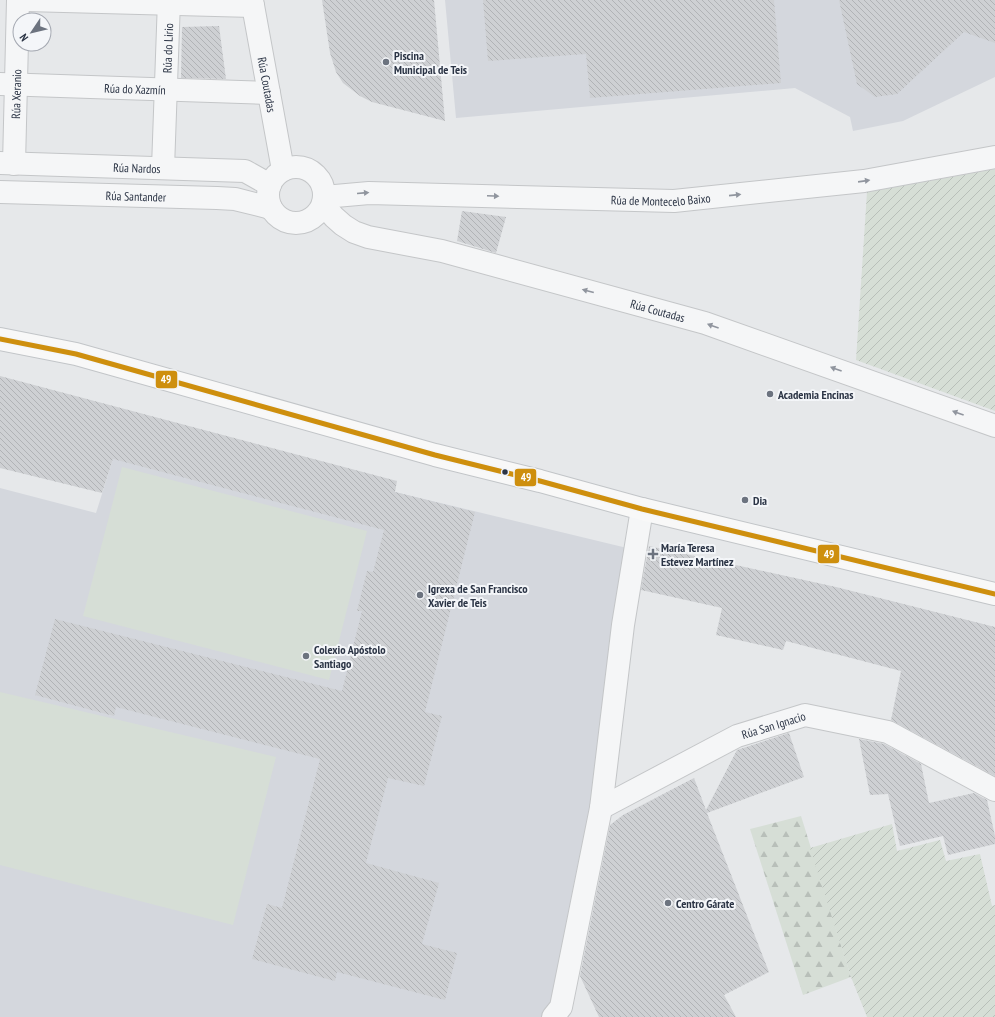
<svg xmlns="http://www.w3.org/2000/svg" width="995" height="1017" font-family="'PT Sans Narrow',sans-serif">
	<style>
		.built { fill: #d4d7dd }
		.forest { fill: url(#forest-firs) }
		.garden { fill: url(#garden-furrows) }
		.pitch { fill: #d6ded6 }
		.building { fill: url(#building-back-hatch) }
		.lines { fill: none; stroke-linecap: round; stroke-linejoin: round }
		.minor-casing { stroke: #c4c6c8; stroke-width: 24 }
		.major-casing { stroke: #c2c5c8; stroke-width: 24 }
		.minor { stroke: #f5f6f7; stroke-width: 22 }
		.major { stroke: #f8f8f8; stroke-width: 22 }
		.bus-1-casing { stroke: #f4f6f9; stroke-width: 8 }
		.bus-1 { stroke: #ce8f0e; stroke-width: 5 }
		.oneway { fill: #90959e }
		.poi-dot { fill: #6c737f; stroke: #f4f6f9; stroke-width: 1.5 }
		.bus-dot { fill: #2b3445; stroke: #f4f6f9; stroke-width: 1.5 }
		.labels { text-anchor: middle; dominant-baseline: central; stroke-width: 4; stroke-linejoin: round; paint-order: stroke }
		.street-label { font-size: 12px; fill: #2b3445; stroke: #f4f6f9 }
		.poi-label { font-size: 12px; font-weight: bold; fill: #2b3445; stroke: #f4f6f9; text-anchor: start }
		.line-badge { stroke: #f4f6f9; stroke-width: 1.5 }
		.badge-label { font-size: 11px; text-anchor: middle; font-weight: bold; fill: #fff }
	</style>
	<defs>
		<pattern id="forest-firs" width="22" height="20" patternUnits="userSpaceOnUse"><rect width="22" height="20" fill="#d6ded6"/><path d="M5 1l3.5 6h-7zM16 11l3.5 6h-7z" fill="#b8bfb9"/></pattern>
		<pattern id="garden-furrows" width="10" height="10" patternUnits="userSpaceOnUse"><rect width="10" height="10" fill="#d6ded6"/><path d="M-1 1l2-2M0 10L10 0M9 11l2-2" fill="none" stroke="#b8bfb9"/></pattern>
		<pattern id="building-back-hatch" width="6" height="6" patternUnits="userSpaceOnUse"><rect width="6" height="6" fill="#ced0d3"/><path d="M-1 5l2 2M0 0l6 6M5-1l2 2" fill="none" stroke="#b1b3b6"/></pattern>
	</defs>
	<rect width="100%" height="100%" fill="#e6e8ea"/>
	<path class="built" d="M445,0H995V77L903,121L853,131L850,117L795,88L456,118Z
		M113,459L395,492L627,548L581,885L559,984L545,1017H0V488L96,513Z"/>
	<path class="forest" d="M801,816L851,977L803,995L750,829Z"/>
	<path class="garden" d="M995,169V411L856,360L867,192Z
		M892,824L897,851L940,840L946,861L980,854L992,906L995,905V1017H867L851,977L810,848Z"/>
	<path class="pitch" d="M122,467L367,531L329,680L83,616Z
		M0,692L276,757L233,925L0,865Z"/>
	<path class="building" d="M322,0H434L445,121L372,102L360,96L343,83L336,72L330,53Z
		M483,0H774L781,83L590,98L586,54L488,61Z
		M839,0H995V43L964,32L897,94L875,97L857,84Z
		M219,26L226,79L181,78L182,27Z
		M462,211L506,217L496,253L457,241Z
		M0,376L397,481L395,492L475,512L425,712L442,716L424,786L388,778L366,863L439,883L422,944L457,953L445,1000L337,972L335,981L252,959L267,904L282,908L320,759L116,707L114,716L35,695L55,619L342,691L362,611H357L367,571L373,572L384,530L113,459L102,493L0,468Z
		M649,546L836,587L995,627V776L891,720L901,671L786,641L783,650L716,635L722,608L641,590Z
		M789,733L804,777L707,813L769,972L724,995L736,1017H599L580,976L610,825L623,815L694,778L706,810L737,750Z
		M859,739L884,744L921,764L929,803L974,793L987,800L995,836V844L948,855L943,836L900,846L888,794L870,795Z"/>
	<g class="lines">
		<defs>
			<g id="minor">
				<path d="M26,0L253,6"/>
				<path id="s1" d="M252,0L283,170"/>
				<path id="s2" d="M0,84L269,93"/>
				<path id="s3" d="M0,163L245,171L270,185"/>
				<path id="s4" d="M14,164L18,0"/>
				<circle cx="296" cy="195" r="28"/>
				<path id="s5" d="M163,168L169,0"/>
				<path id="s6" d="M0,192L217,198L235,199L271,208"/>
				<path id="s7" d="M324,197L369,193L674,201L864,181L995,157"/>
				<path id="s8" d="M323,204L334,217L343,225L354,232L368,237L442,251L705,323L995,426"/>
				<path id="s9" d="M601,808L737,736L805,715L888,732L995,790"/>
				<path d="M553,1017L561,1007L601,808L623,625L642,509"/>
			</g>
			<path id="major" d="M0,339L76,354L435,455L540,481L642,509L995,594"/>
		</defs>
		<use href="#minor" class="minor-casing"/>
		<use href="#major" class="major-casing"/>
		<use href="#minor" class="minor"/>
		<use href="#major" class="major"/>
		<defs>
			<path id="bus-1" d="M0,339L76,354L435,455L540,481L642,509L995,594"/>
		</defs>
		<use href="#bus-1" class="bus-1-casing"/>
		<use href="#bus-1" class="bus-1"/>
	</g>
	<defs><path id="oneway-solid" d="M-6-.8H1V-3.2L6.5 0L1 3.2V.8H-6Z"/></defs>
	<g class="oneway">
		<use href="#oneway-solid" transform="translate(864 181) rotate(-8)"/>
		<use href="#oneway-solid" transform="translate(363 193) rotate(-5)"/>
		<use href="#oneway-solid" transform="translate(735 195) rotate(-6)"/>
		<use href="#oneway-solid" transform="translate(493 196) rotate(2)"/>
		<use href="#oneway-solid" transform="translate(588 291) rotate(-165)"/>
		<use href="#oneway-solid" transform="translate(713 326) rotate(-160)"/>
		<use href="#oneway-solid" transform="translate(836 369) rotate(-160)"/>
		<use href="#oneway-solid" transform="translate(958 413) rotate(-160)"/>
	</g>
	<g class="poi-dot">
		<circle cx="386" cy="62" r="4"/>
		<circle cx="770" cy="394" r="4"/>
		<circle cx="745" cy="500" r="4"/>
		<path d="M651 548h4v4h4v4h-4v4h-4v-4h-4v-4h4z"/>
		<circle cx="420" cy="595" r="4"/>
		<circle cx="306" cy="656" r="4"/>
		<circle cx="668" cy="903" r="4"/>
	</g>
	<circle class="bus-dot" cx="505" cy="472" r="3.5"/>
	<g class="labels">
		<g class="street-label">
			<text stroke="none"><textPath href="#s5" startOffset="120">Rúa do Lirio</textPath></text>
			<text stroke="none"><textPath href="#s1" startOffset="86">Rúa Coutadas</textPath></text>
			<text stroke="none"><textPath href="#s2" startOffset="135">Rúa do Xazmín</textPath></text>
			<text stroke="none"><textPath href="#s4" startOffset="70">Rúa Xeranio</textPath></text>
			<text stroke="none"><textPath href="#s3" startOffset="137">Rúa Nardos</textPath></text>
			<text stroke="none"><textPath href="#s6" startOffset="136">Rúa Santander</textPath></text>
			<text stroke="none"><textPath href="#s7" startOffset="337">Rúa de Montecelo Baixo</textPath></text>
			<text stroke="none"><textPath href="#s8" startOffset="356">Rúa Coutadas</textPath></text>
			<text stroke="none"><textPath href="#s9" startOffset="192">Rúa San Ignacio</textPath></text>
		</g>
		<g class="poi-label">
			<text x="394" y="55">Piscina<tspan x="394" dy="14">Municipal de Teis</tspan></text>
			<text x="778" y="394">Academia Encinas</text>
			<text x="753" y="500">Dia</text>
			<text x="661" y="547">María Teresa<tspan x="661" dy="14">Estevez Martínez</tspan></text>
			<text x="428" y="588">Igrexa de San Francisco<tspan x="428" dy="14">Xavier de Teis</tspan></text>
			<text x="314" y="649">Colexio Apóstolo<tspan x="314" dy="14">Santiago</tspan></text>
			<text x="676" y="903">Centro Gárate</text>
		</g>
	</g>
	<g class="line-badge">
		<rect x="155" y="370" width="23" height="19" rx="4" fill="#ce8f0e"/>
		<rect x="514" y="468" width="23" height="19" rx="4" fill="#ce8f0e"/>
		<rect x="817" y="544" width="23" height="20" rx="4" fill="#ce8f0e"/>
	</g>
	<g class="badge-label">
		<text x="166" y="383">49</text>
		<text x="526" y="481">49</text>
		<text x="829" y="558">49</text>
	</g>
	<g transform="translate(32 32) rotate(235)"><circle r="19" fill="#f4f6f9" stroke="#a4a8b1"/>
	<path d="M0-3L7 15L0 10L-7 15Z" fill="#6c737f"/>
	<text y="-6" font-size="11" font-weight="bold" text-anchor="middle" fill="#2b3445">N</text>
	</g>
</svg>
